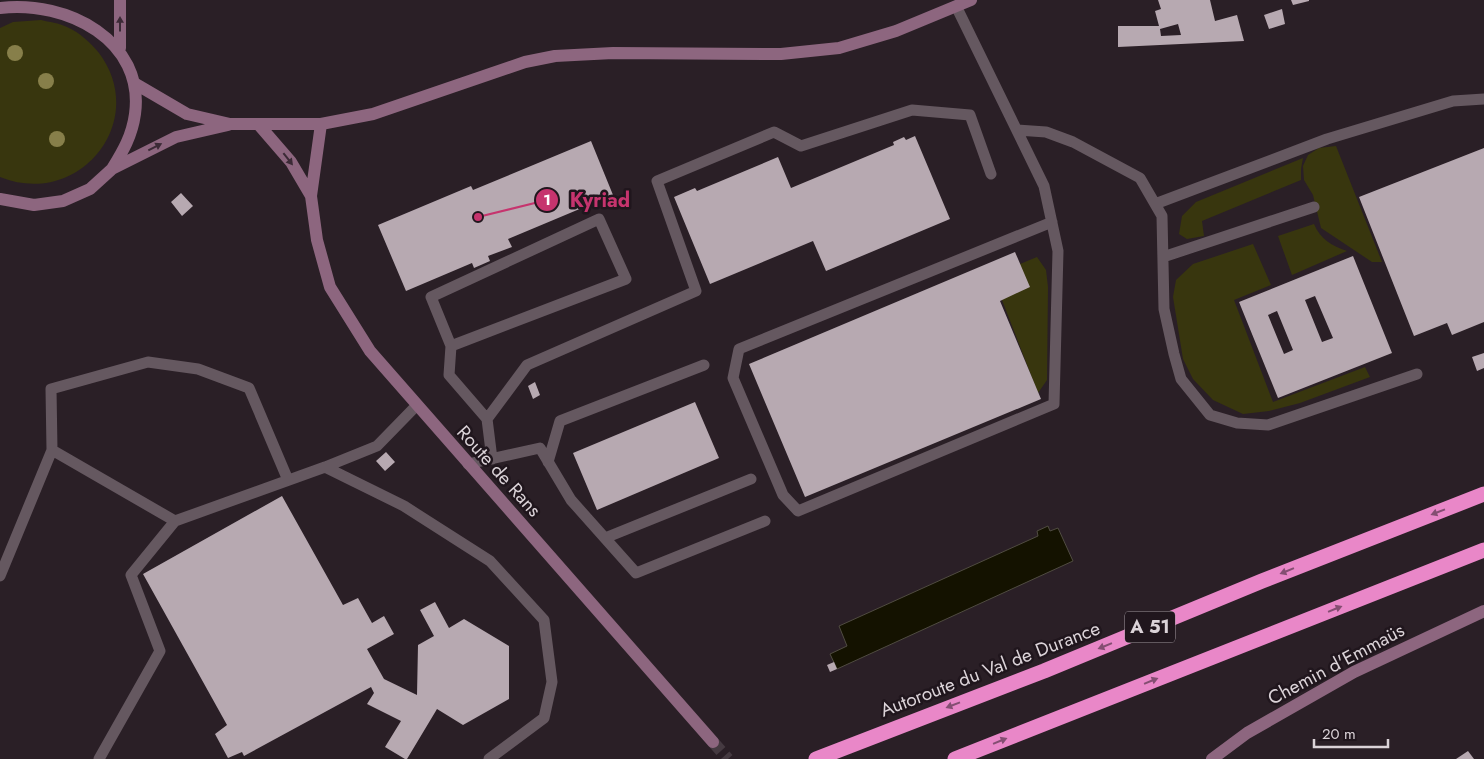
<svg xmlns="http://www.w3.org/2000/svg" width="1484" height="759" font-family="Jost,sans-serif">
	<style>
		.green { fill: #38360e }
		.water { fill: #141200; stroke: #504c41 }
		.building { fill: #b7a9b1; fill-rule: evenodd }
		.lines { fill: none; stroke-linecap: round; stroke-linejoin: round }
		.secondary-tunnel { stroke: #453a41; stroke-width: 12; stroke-dasharray: 12 6; stroke-linecap: butt }
		.lane { stroke: #655860; stroke-width: 11 }
		.secondary { stroke: #8d667f; stroke-width: 12 }
		.highway { stroke: #e987c8; stroke-width: 15 }
		.tree { fill: #877f4a }
		.oneway { fill: #3b2a36 }
		.oneway2 { fill: #844e72 }
		.labels { text-anchor: middle; dominant-baseline: central; stroke-width: 5; stroke-linejoin: round; paint-order: stroke }
		.shield { fill: #20161d; stroke: #a39aa0; stroke-width: 1 }
		.shield-label { font-size: 18px; font-weight: bold; fill: #dbd3d8 }
		.street-label { font-size: 19px; fill: #dbd3d8; stroke: #20161d }
		.leader { fill: none; stroke: #c6346e; stroke-width: 2 }
		.callout-dot { fill: #c6346e; stroke: #20161d; stroke-width: 2 }
		.mark-label { font-size: 15px; text-anchor: middle; font-weight: bold; fill: #fff }
		.callout-label { font-size: 20px; text-anchor: middle; font-weight: bold; fill: #c6346e; stroke: #20161d; stroke-width: 5; stroke-linejoin: round; paint-order: stroke }
	</style>
	<rect width="100%" height="100%" fill="#2a1f26"/>
	<path class="green" d="M41,20C49,22 59,23 67,27C79,32 91,43 99,53C150,121 79,209 0,177V28L13,22Z
		M1336,146L1382,262H1372L1321,228L1313,195L1304,180L1303,166L1308,155L1319,148Z
		M1303,158L1301,169V180L1202,221L1204,236L1187,239L1179,234L1182,216L1196,202Z
		M1314,224C1320,239 1332,246 1347,251L1292,275L1278,236Z
		M1253,244L1271,285L1234,300L1273,402L1365,367L1370,377L1300,403L1269,411L1243,414L1213,400L1193,379L1183,359L1173,297L1176,280L1193,264Z
		M1037,257L1046,270L1048,287L1047,380L1038,393L1002,300L1020,264Z"/>
	<path class="water" d="M1048,526L1050,531L1058,528L1073,561L837,669L830,654L847,646L839,626L1038,536L1037,531Z"/>
	<path class="building" d="M1158,0H1210L1215,21L1237,15L1244,41L1118,47V26H1159L1155,11L1161,9ZM1178,24L1181,35L1161,36L1160,29Z
		M1291,0H1309V1L1293,5Z
		M1282,9L1285,24L1269,29L1264,15Z
		M915,136L950,219L826,271L813,241L710,284L674,197L695,188L697,191L778,157L791,188L894,145L893,142L904,137L906,140Z
		M591,141L613,195L508,239L512,247L488,256L490,261L474,268L472,263L406,291L378,225L471,186L473,190Z
		M1484,148V322L1452,335L1447,323L1414,336L1359,197Z
		M181,193L193,206L182,216L171,202Z
		M1015,252L1030,287L1000,301L1041,399L805,497L749,364Z
		M1353,256L1392,353L1278,398L1239,302ZM1315,296L1333,338L1322,342L1305,300ZM1277,311L1293,350L1284,354L1268,315Z
		M1484,353V368L1477,371L1472,357Z
		M535,382L540,395L533,399L528,386Z
		M695,402L719,458L597,510L573,453Z
		M386,452L395,462L385,471L376,461Z
		M282,496L343,605L358,598L372,623L384,616L394,634L367,649L384,679L417,695L418,645L434,636L420,610L435,602L449,628L464,619L509,646V699L463,725L437,709L407,759H405L385,747L401,721L367,704L374,693L371,687L244,756L242,752L228,758L215,734L227,725L143,574Z
		M834,662L837,669L830,672L827,665Z
		M1468,751L1474,759H1456Z"/>
	<g class="lines">
		<path class="secondary-tunnel" d="M713,742L728,759"/>
		<path class="lane" d="M956,6L1044,186L1058,251L1054,404L798,511L783,495L733,378L739,349L1052,222
			M1017,130L1046,132L1073,142L1140,178L1162,216L1164,309L1174,354L1181,379L1210,415L1237,423L1268,425L1417,374
			M1155,204L1327,139L1453,101L1484,99
			M1163,257L1314,207
			M451,346L431,297L599,219L626,279L451,346L449,375L487,419
			M52,450L51,389L148,362L198,369L249,388L288,480
			M492,459L487,419L527,365L696,291L657,181L774,132L801,146L912,110L970,115L991,174
			M548,462L560,421L704,365
			M468,464L540,448L571,500L636,573L765,521
			M325,467L404,506L490,561L544,620L552,682L544,718L489,759
			M605,538L751,479
			M0,576L52,450L175,521L325,467L377,446L416,406
			M99,759L160,651L131,575L175,521"/>
		<path class="secondary" d="M0,8C68,0 145,41 135,114C132,136 123,151 112,169
			M120,48V0
			M134,83L187,114L230,124H321L373,114L525,62L555,56L613,53L781,54L839,48L896,31L971,0
			M321,124L311,196L317,240L330,287L370,351L713,742
			M259,125L291,162L311,196
			M0,199L34,205L63,201L90,189L112,169L176,137L228,125
			M1212,759L1247,733L1354,672L1484,611"/>
		<path class="highway" d="M816,759L1044,671L1262,581L1484,494
			M955,759L1484,550"/>
	</g>
	<g class="tree">
		<circle cx="15" cy="53" r="8"/>
		<circle cx="46" cy="81" r="8"/>
		<circle cx="57" cy="139" r="8"/>
	</g>
	<defs><path id="oneway-solid" d="M-6-.8H1V-3.2L6.5 0L1 3.2V.8H-6Z" transform="scale(1.25)"/></defs>
	<g class="oneway">
		<use href="#oneway-solid" transform="translate(120 24) rotate(-90)"/>
		<use href="#oneway-solid" transform="translate(155 147) rotate(-27)"/>
		<use href="#oneway-solid" transform="translate(288 159) rotate(52)"/>
	</g>
	<g class="oneway2">
		<use href="#oneway-solid" transform="translate(1438 512) rotate(159)"/>
		<use href="#oneway-solid" transform="translate(1287 571) rotate(158)"/>
		<use href="#oneway-solid" transform="translate(1335 609) rotate(-22)"/>
		<use href="#oneway-solid" transform="translate(1105 646) rotate(158)"/>
		<use href="#oneway-solid" transform="translate(1151 681) rotate(-22)"/>
		<use href="#oneway-solid" transform="translate(953 705) rotate(159)"/>
		<use href="#oneway-solid" transform="translate(1000 741) rotate(-22)"/>
	</g>
	<g class="labels">
		<rect class="shield" x="1125" y="611.5" width="50" height="31" rx="4"/>
		<g class="shield-label">
			<text x="1150" y="627">A 51</text>
		</g>
		<g class="street-label">
			<text transform="translate(499 471) rotate(48)">Route de Rans</text>
			<text transform="translate(1336 664) rotate(-28)">Chemin d'Emmaüs</text>
			<text transform="translate(990 669) rotate(-21)">Autoroute du Val de Durance</text>
		</g>
	</g>
	<path class="leader" d="M478 217L547 200"/>
	<g class="callout-dot">
		<circle cx="478" cy="217" r="5"/>
		<circle cx="547" cy="200" r="12"/>
	</g>
	<g class="mark-label">
		<text x="547" y="205">1</text>
	</g>
	<g class="callout-label">
		<text x="600" y="207">Kyriad</text>
	</g>
	<path d="M1314 739v8h74v-8" fill="none" stroke="#dbd3d8" stroke-width="2.5"/>
	<text x="1322" y="739" font-size="15" fill="#dbd3d8" stroke="#20161d" stroke-width="4" paint-order="stroke">20 m</text>
</svg>
